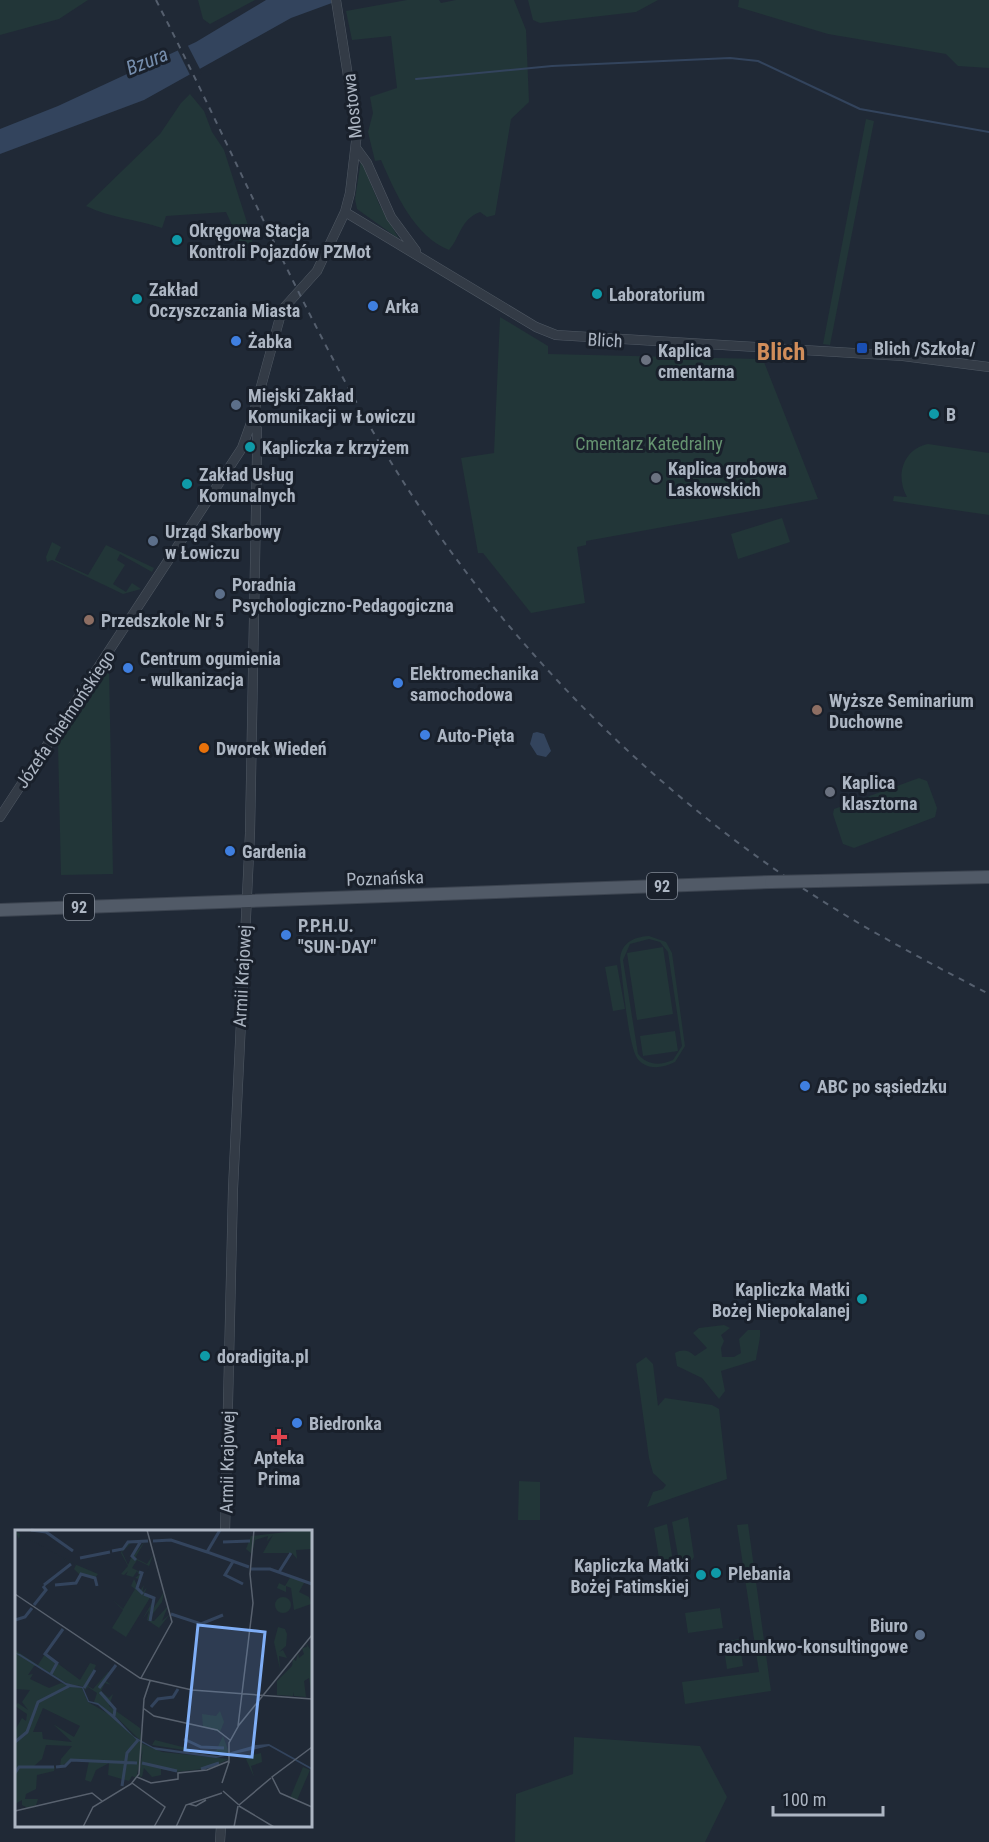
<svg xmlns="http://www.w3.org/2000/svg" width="989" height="1842" font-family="'Roboto Condensed',sans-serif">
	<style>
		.green { fill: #223638; fill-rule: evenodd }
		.water { fill: #33445d }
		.pier { fill: #202936 }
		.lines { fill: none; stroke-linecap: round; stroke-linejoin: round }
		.stream { stroke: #33445d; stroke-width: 2 }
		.tertiary-casing { stroke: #505964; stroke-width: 10 }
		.primary-casing { stroke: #3c4450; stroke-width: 14 }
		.tertiary { stroke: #333b46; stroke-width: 9 }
		.primary { stroke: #515a67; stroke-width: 12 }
		.rail { stroke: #555f6e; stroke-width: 2; stroke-dasharray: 6 6; stroke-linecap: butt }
		.primary-bridge-casing { stroke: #3c4450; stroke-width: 14; stroke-linecap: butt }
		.primary-bridge { stroke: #515a67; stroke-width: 12 }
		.culture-dot { fill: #0f9aa8; stroke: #19202b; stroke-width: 2 }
		.shop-dot { fill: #3f7fe0; stroke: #19202b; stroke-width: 2 }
		.transit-dot { fill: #1a4fb4; stroke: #19202b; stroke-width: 2 }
		.worship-dot { fill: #6b7280; stroke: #19202b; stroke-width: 2 }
		.service-dot { fill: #5c6f8a; stroke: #19202b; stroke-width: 2 }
		.education-dot { fill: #8d6e63; stroke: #19202b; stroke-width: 2 }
		.food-dot { fill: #e8710a; stroke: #19202b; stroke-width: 2 }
		.health-dot { fill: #e0444e; stroke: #19202b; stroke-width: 2 }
		.labels { text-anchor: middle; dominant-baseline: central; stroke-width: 6; stroke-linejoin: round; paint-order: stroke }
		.shield { fill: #19202b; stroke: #818995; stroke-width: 1.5 }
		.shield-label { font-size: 16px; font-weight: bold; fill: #adb6c3 }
		.street-label { font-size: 18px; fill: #adb6c3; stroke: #19202b }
		.poi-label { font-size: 18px; font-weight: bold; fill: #adb6c3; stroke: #19202b; text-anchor: start }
		.park-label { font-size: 18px; fill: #659370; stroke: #19202b }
		.water-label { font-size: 20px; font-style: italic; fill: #758dac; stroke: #19202b }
		.district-label { font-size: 24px; font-weight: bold; fill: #d18d5a; stroke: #19202b }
		.inset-river { fill: none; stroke: #33445d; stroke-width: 3 }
		.inset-road { fill: none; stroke: #58616e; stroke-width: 1.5 }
		.view { fill: #7faef6; fill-opacity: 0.15; stroke: #7faef6; stroke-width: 3 }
		.inset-edge { fill: none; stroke: #adb6c3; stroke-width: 3 }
	</style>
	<rect width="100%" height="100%" fill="#202936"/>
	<path class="green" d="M0,0H88L59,19L0,35Z
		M198,0H255L210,24L203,19Z
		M407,0H439L441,3L456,0H514L526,30L529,102L511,119L495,215L487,217L480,212C460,220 461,236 449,250C414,236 396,194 381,160L375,161L368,132L373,113L370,97L397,88L391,36L352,40L346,11Z
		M528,0H658L636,12L540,23L533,20Z
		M739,0H989V68L958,66L946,54L828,34L738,7Z
		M190,94L204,111L212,132L224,150L251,235L254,253L247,258L226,212L166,216L162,228C136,219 110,218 86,206L160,134L181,103Z
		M866,119L874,121L830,345L823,344Z
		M361,160L379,204L399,239L357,209L355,199Z
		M500,317L548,346V354L759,359L764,362L818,499L586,541V545L577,547L585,603L531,613L483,553H478L461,458L494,453Z
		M928,444L989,453V515L893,501L894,496L907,497C895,476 903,449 928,444Z
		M782,518L790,542L738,559L731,534Z
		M52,542L61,547L55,560L88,575L106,545L154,568L152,572L120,554L117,560L125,565L113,584L126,592L132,583L141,589L123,594L52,560L47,562L46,557Z
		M109,668L113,874L61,875L58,744Z
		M919,778L927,781L937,808L935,817L854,848L843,844L833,814L834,809Z
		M649,936L666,942L672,953L685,1046L675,1062C663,1068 646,1071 637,1058C628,1044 623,980 620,960C621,943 633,937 649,936ZM649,939L660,942L668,952L682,1046L673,1060C659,1066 647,1065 638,1054L623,960L630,944Z
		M663,947L673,1014L637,1020L627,953Z
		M617,965L625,1009L613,1011L605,967Z
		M675,1031L678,1051L643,1056L640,1036Z
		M724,1325L730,1328L721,1335L724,1341L721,1348L722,1357H734L741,1353L739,1339L748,1330H760C761,1338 757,1351 756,1360L721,1371L725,1391L719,1399L702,1378L677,1366L675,1353C683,1349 688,1350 695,1356L707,1348L693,1333L699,1328Z
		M646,1357L653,1364L658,1406L665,1398L712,1405L719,1409L727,1479L647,1507L653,1492L663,1489L666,1485L653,1473L649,1458L636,1364Z
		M519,1481L540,1482V1520H518Z
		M688,1517L694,1557L692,1560L679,1561L672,1522Z
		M667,1524L673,1562L660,1564L654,1528Z
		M748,1524L771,1691L685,1704L682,1682L759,1672L737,1525Z
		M720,1608L723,1628L688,1633L685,1613Z
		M739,1639L743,1666L727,1669L723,1642Z
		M574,1737L700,1746L727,1797L705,1842H515L516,1794L573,1774Z"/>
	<path class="water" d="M266,0H340L291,18L144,100L0,154V129L58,106L196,42Z
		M537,732L544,734L551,751L546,757L537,755L530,744L533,733Z"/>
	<path class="pier" d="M186,42L202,73L192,79L176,47Z"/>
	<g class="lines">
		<path class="stream" d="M416,79L552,66L730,58L758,61L860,109L989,132"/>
		<defs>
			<path id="tertiary" d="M356,148L367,163L391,217L416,251
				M345,212L536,327L556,335L903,356L989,367
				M0,817L242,448L251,423L282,310L317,271L345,212L350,193L357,133L336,0
				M225,1532L233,1189L250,833L257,455V429L251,423
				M220,1842L221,1826"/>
			<path id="primary" d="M817,881L989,877
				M0,910L771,882"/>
		</defs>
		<use href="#tertiary" class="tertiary-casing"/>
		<use href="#primary" class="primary-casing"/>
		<use href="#tertiary" class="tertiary"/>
		<use href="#primary" class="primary"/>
		<path class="rail" d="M156,0C234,152 301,312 389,459C491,626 630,772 792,881C855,924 922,959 989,994"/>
		<defs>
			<path id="primary-bridge" d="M771,882L817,881"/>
		</defs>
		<use href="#primary-bridge" class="primary-bridge-casing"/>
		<use href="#primary-bridge" class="primary-bridge"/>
	</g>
	<g class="culture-dot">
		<circle cx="177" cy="240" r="6"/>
		<circle cx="597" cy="294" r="6"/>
		<circle cx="137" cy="299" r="6"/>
		<circle cx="934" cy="414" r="6"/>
		<circle cx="250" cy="447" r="6"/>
		<circle cx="187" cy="484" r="6"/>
		<circle cx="862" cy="1299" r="6"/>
		<circle cx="205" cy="1356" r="6"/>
		<circle cx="716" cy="1573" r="6"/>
		<circle cx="701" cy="1575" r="6"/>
	</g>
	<g class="shop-dot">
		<circle cx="373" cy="306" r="6"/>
		<circle cx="236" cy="341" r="6"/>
		<circle cx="128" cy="668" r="6"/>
		<circle cx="398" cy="683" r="6"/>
		<circle cx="425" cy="735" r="6"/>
		<circle cx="230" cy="851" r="6"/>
		<circle cx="286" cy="935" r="6"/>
		<circle cx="805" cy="1086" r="6"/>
		<circle cx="297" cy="1423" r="6"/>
	</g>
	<rect class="transit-dot" x="856" y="342" width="12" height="12" rx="3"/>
	<g class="worship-dot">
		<circle cx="646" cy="360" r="6"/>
		<circle cx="656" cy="478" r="6"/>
		<circle cx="830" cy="792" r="6"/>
	</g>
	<g class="service-dot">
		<circle cx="236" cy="405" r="6"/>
		<circle cx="153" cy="541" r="6"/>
		<circle cx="220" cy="594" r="6"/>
		<circle cx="920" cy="1635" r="6"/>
	</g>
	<g class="education-dot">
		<circle cx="89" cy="620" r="6"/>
		<circle cx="817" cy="710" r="6"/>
	</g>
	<circle class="food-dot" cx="204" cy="748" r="6"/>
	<path class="health-dot" d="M276 1428h6v6h6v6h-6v6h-6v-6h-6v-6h6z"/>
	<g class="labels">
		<g class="shield">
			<rect x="647" y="873" width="30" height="26" rx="4.5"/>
			<rect x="64" y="894" width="30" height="26" rx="4.5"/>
		</g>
		<g class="shield-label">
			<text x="662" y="886">92</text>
			<text x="79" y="907">92</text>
		</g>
		<g class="street-label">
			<text transform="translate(352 106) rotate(-96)">Mostowa</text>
			<text transform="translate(605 340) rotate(3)">Blich</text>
			<text transform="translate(65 719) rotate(-56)">Józefa Chełmońskiego</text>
			<text transform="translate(385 878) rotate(-2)">Poznańska</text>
			<text transform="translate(242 976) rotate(-87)">Armii Krajowej</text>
			<text transform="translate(227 1462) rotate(-89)">Armii Krajowej</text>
		</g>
		<g class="poi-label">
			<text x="189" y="230">Okręgowa Stacja<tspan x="189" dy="21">Kontroli Pojazdów PZMot</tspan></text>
			<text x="149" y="289">Zakład<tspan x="149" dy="21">Oczyszczania Miasta</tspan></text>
			<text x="609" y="294">Laboratorium</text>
			<text x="385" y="306">Arka</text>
			<text x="248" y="341">Żabka</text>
			<text x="874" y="348">Blich /Szkoła/</text>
			<text x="658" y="350">Kaplica<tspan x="658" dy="21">cmentarna</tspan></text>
			<text x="248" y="395">Miejski Zakład<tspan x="248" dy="21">Komunikacji w Łowiczu</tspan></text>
			<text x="946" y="414">B</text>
			<text x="262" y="447">Kapliczka z krzyżem</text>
			<text x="668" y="468">Kaplica grobowa<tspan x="668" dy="21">Laskowskich</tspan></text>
			<text x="199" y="474">Zakład Usług<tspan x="199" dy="21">Komunalnych</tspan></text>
			<text x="165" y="531">Urząd Skarbowy<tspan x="165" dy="21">w Łowiczu</tspan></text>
			<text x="232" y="584">Poradnia<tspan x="232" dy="21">Psychologiczno-Pedagogiczna</tspan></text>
			<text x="101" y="620">Przedszkole Nr 5</text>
			<text x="140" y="658">Centrum ogumienia<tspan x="140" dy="21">- wulkanizacja</tspan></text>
			<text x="410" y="673">Elektromechanika<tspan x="410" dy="21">samochodowa</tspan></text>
			<text x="829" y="700">Wyższe Seminarium<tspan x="829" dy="21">Duchowne</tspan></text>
			<text x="437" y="735">Auto-Pięta</text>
			<text x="216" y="748">Dworek Wiedeń</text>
			<text x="842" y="782">Kaplica<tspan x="842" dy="21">klasztorna</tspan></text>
			<text x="242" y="851">Gardenia</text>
			<text x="298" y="925">P.P.H.U.<tspan x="298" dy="21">"SUN-DAY"</tspan></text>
			<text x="817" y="1086">ABC po sąsiedzku</text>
			<text x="850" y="1289" text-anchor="end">Kapliczka Matki<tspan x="850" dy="21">Bożej Niepokalanej</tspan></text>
			<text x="217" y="1356">doradigita.pl</text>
			<text x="309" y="1423">Biedronka</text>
			<text x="279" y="1457" text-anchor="middle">Apteka<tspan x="279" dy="21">Prima</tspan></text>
			<text x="689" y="1565" text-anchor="end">Kapliczka Matki<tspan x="689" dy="21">Bożej Fatimskiej</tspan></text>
			<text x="728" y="1573">Plebania</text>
			<text x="908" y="1625" text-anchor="end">Biuro<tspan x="908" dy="21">rachunkwo-konsultingowe</tspan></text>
		</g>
		<g class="park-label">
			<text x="649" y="443">Cmentarz Katedralny</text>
		</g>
		<g class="water-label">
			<text transform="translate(147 61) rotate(-22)">Bzura</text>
		</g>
		<g class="district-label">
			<text x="781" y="352">Blich</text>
		</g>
	</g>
	<g transform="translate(15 1530)">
		<rect width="297" height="297" fill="#202936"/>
		<path d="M289,0H297V19L281,20L282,29L277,23H248L258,5L252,11L253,6L240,10L237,24L231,19L236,6ZM0,1L57,33L83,44L80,48L64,44L59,39L61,35L5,4L4,9ZM130,11L120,28L132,34L138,25L131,45L134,36L122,30L117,38L127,43L124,49L120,48L124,45L122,41L118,47L111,45L113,41L109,45L106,44L113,36L106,23L107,20L96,21L108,19L113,12H117L107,22L113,35L117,26L125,12L118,26ZM292,43L285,49L297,54L289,53L284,62L294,67L296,74L279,80L276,58L271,56V62L262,58L264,53L270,56L276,46L285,49ZM119,49L125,61L129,55L127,63L132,57L129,64L135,65L140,69L134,85L149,62L147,72L133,90L139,91L153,76L147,91L155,84L144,98L132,90L134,80L127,90L139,69L136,66L111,107L97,98L108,80L98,70L108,79L120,59L116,56ZM260 75a8 8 0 1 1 16 0a8 8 0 1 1-16 0ZM263,97L270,99L272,104L271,116L264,122L268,120L272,128L264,126L265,139L259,112ZM291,113L297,122V167L294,148L289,151L291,167L279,166L278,162V166L262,165V151L277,136L278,129L281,131L283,123L284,128L289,124L287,118L292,117ZM0,120L23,135L30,124L65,150L75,133L81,135L73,156L78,159L93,142L95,144L91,151L96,155L90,153L86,161L94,168L98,164L94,176L125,198L127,212L99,185L79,172L82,163L73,157L70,160L66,156L53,154L23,136H19L13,145L18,144L15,149L34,158L46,153L67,158L73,172L99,187L128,214L147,222L214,229L196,238L161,242L146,239V245L137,247L129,238L127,247L124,246L128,219L121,248L117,246L114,251L93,245L94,233L81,240L76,252L70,250L74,231L56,230L45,237L46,229L57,216L31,215L27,229L18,237H40L39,241L22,245L21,259L11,264L10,269H23L21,275L13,278L7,275V270L0,274V200L7,188L11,191L12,184L0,176L3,173L13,180L7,172L15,160L0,159ZM28,178L65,196L59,207L38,194L57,212L28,209L27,202H18ZM205,181L209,192L205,202L188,197L187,184L201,186ZM208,206L214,223L201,225L137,215L140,210L191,223L201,221ZM246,223L247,232L236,236L239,247L230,227ZM288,237L295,240L282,270L275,268Z" fill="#223638" fill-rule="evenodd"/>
		<path d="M0,123L5,124L51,153L68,157L74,171L83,173L100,186L118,206L138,217L202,226L241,215L254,214L297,238V240L254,216L201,228L141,220L122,210L83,175L73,172L67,158L54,157Z" fill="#33445d"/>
		<path class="inset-river" d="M16,0L31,2L58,21M205,0L192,22L234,37M138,11L156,10L192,22M208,12L235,11M97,21L108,19L113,12L133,11M65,28L95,22M121,30L117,26L126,11M219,30L210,45L228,54M236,39H255L297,54M124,42L127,43L122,58L128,64M264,42L276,23M29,55L56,34M40,55L61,53L66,44L80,48L82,56M129,64L139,68L135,91M19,75L31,60L28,56M156,84L186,94L208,85M0,90L10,87L17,78M36,144L42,133L30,124L48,99M69,158L80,140M84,158L101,135M85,162L100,179L99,186M136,177L143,169L158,167L163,159M169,209L186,217L209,218M0,212L12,202L23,172L54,156M127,233L162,241M41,237L50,236L56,230L122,233M186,239L204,233M0,243L4,237H39M107,256L112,223L123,210"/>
		<path class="inset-road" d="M0,64L125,148L177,160L297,169M126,148L157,92L132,0M128,178L139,186L202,200L215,210M223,196L238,73L235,44L239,0M214,233V213L224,195L297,105M122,247L136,253L163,249V243L192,240L214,231M117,253L150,277L139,297M207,253L214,232M208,261L224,275M265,263L257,247L297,217M265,263L297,277M174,274L181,276L191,270M224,275L256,248M224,276L259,297M0,281L77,263L87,271M68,297L78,277L116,254L124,244L129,169L135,151M161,297L171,275L207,263M219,297L223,276"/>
		<path class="view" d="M183,95L250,102L237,227L170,220Z"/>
		<rect width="297" height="297" class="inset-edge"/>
	</g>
	<path d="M773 1806v9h110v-9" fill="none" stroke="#adb6c3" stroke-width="3"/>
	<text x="782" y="1806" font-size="18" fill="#adb6c3" stroke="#19202b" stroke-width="4.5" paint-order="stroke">100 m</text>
</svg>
